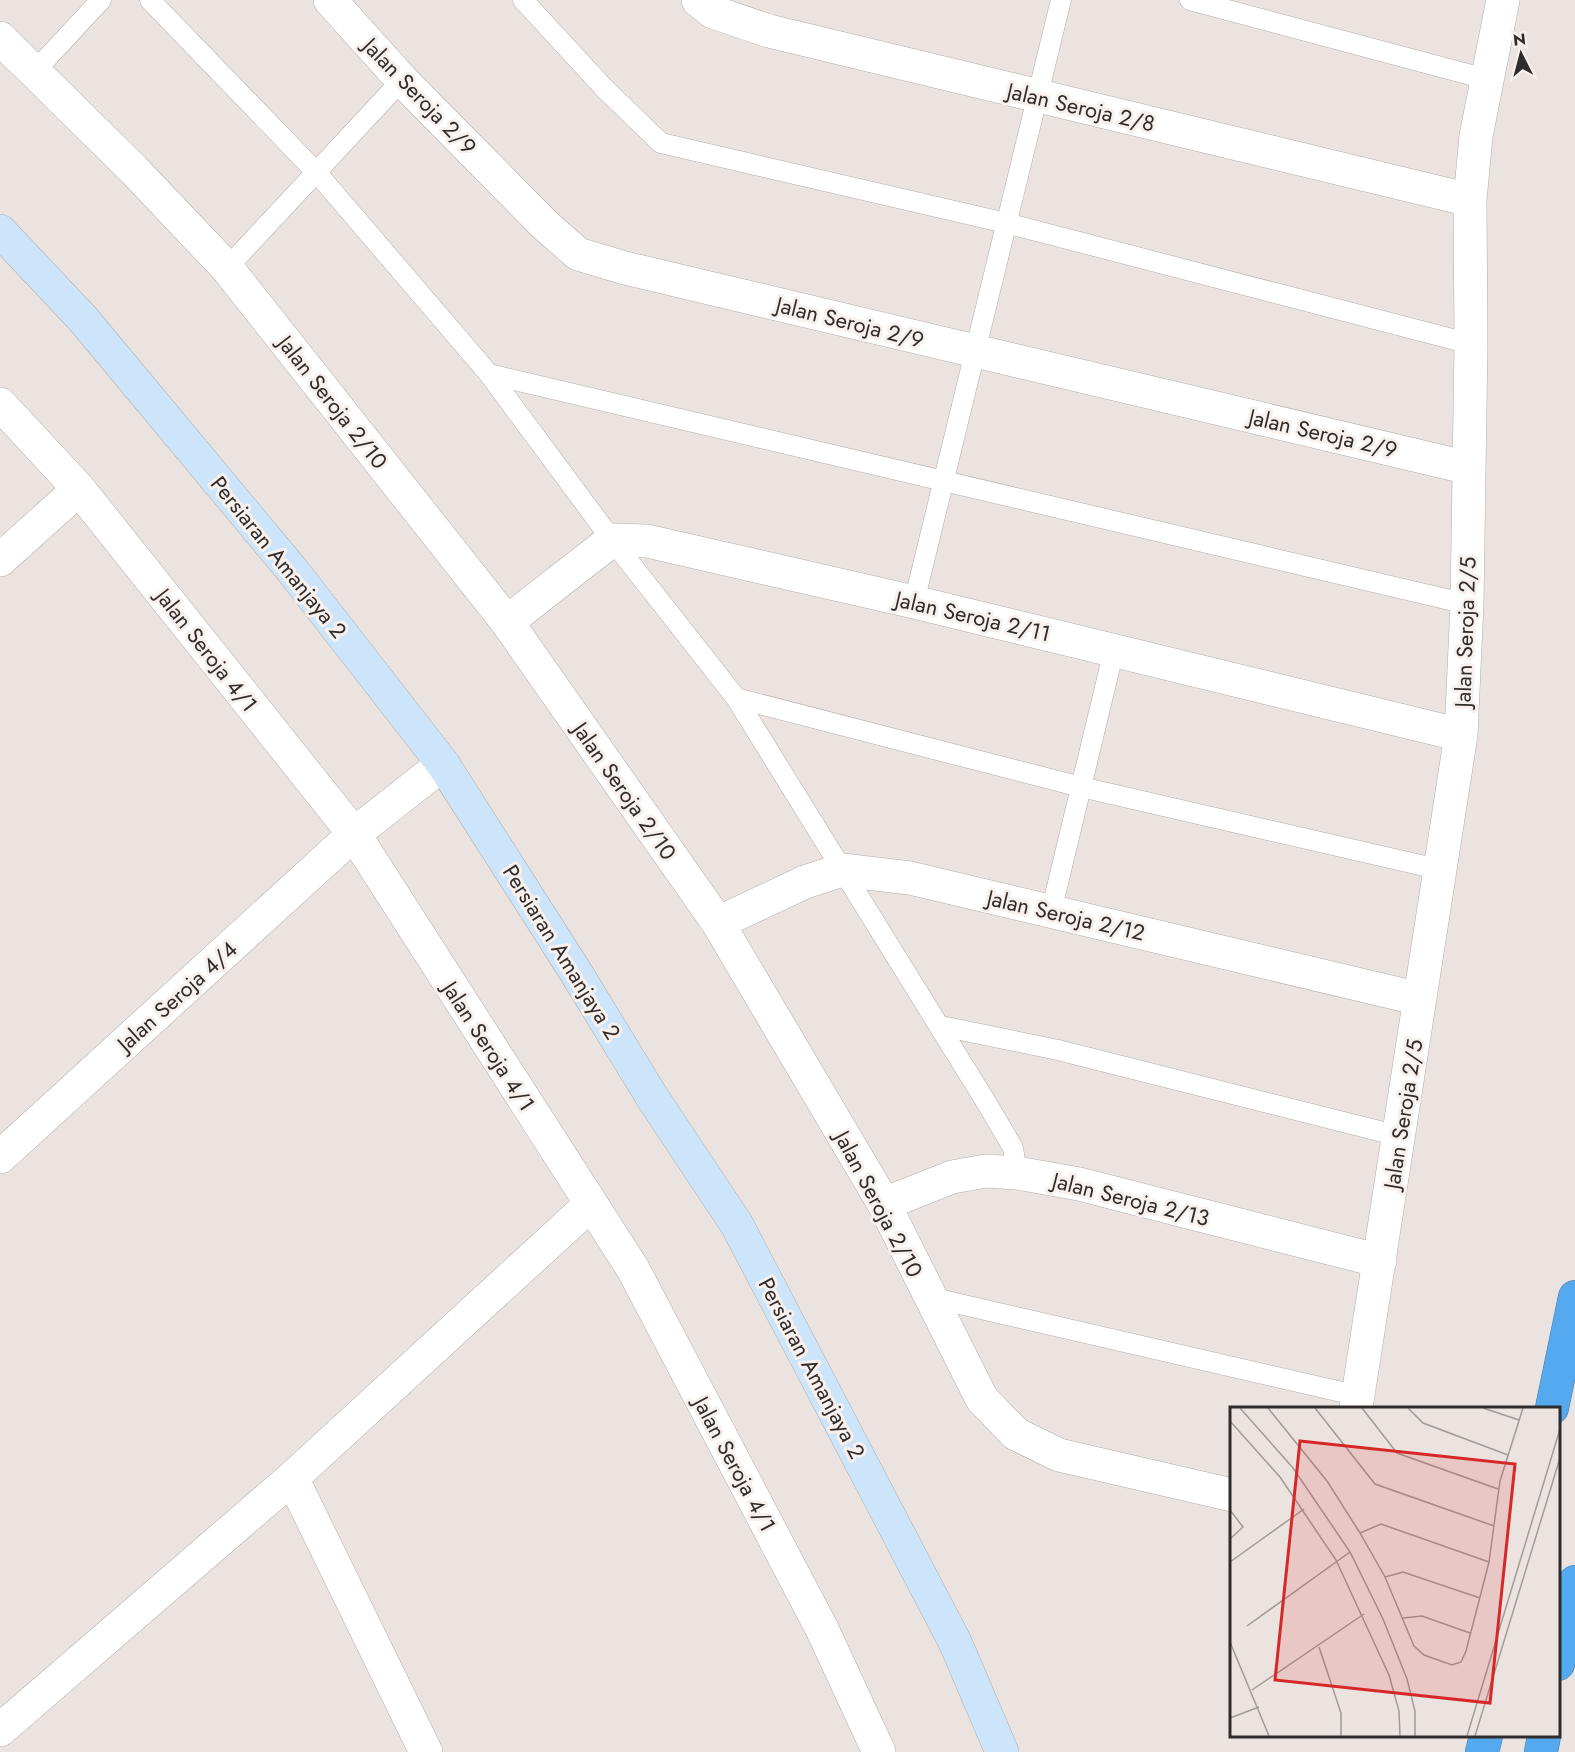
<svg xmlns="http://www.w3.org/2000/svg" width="1575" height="1752" font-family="Jost,sans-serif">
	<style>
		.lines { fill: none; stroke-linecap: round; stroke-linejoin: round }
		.lane-casing { stroke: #b3aca9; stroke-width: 21 }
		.street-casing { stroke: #b3aca9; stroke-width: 34 }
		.secondary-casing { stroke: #b3aca9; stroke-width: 34 }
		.highway-casing { stroke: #477daa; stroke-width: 34 }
		.lane { stroke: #fff; stroke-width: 20 }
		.street { stroke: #fff; stroke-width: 33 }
		.secondary { stroke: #cce5fa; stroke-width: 33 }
		.highway { stroke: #54a9ef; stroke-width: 33 }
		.labels { text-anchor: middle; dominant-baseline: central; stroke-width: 6; stroke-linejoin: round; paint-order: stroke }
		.street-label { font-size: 22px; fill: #2f2c2b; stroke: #f8f0ed }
		.inset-road { fill: none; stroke: #a09a98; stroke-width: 1.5 }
		.view { fill: #d62828; fill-opacity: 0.15; stroke: #d62828; stroke-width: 3 }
		.inset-edge { fill: none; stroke: #2f2c2b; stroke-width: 3 }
	</style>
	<rect width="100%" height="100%" fill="#ebe3e0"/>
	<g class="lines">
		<defs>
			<path id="lane" d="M150,0L317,173L489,374L612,540L736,698L986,1102L1013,1148L1017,1173
				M523,0L606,90L661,143L1006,223L1471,344
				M1190,0L1486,79
				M35,71L101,0
				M227,268L402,80
				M489,374L1467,604
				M914,602L1061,0
				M736,698L1081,787L1442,870
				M1051,912L1114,650
				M941,1026L1058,1050L1399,1136
				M929,1297L1359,1396"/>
			<path id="street" d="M330,0L402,80L544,224L578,254L625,268L1469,468
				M698,0L713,12L769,31L1470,200
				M0,38L133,169L227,268L507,622L718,923L884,1204L982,1399L1016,1434L1059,1455L1232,1495
				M0,404L79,489L354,834L633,1269L822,1629L879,1752
				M0,560L79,489
				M507,622L612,540L647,541L914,602L1461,735
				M718,923L805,882L842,870L910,878L1420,999
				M0,1157L354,834L443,764
				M884,1204L952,1177L986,1171L1017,1173L1079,1184L1380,1261
				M1356,1408L1461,735L1467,604L1471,344L1470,200L1476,136L1503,0
				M292,1478L426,1752
				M0,1730L292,1478L591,1204"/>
			<path id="secondary" d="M0,231L83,319L292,570L443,764L575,971L652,1097L737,1225L955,1642L1002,1752"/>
			<path id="highway" d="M1552,1408L1575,1297
				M1558,1664L1575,1582
				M1482,1752L1486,1736
				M1541,1752L1544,1736"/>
		</defs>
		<use href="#lane" class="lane-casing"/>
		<use href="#street" class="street-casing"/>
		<use href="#secondary" class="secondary-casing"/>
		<use href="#highway" class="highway-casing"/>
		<use href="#lane" class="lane"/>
		<use href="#street" class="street"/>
		<use href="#secondary" class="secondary"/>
		<use href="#highway" class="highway"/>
	</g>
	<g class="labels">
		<g class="street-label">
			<text transform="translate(420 96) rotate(46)">Jalan Seroja 2/9</text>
			<text transform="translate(1081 107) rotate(13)">Jalan Seroja 2/8</text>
			<text transform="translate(850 322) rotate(14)">Jalan Seroja 2/9</text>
			<text transform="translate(333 402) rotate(52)">Jalan Seroja 2/10</text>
			<text transform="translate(1323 433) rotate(13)">Jalan Seroja 2/9</text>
			<text transform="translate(279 557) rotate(51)">Persiaran Amanjaya 2</text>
			<text transform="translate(973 616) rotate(13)">Jalan Seroja 2/11</text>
			<text transform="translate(1465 632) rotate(-88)">Jalan Seroja 2/5</text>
			<text transform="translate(207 650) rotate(52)">Jalan Seroja 4/1</text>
			<text transform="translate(625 791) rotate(55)">Jalan Seroja 2/10</text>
			<text transform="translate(1066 915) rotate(13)">Jalan Seroja 2/12</text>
			<text transform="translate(562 952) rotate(58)">Persiaran Amanjaya 2</text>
			<text transform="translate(177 996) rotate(-42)">Jalan Seroja 4/4</text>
			<text transform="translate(489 1046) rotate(57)">Jalan Seroja 4/1</text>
			<text transform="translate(1403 1114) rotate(-81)">Jalan Seroja 2/5</text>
			<text transform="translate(1131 1199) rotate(14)">Jalan Seroja 2/13</text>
			<text transform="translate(879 1204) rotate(62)">Jalan Seroja 2/10</text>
			<text transform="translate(812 1368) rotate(62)">Persiaran Amanjaya 2</text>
			<text transform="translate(735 1464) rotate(62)">Jalan Seroja 4/1</text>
		</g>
	</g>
	<g transform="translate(1230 1407)">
		<rect width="330" height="330" fill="#ebe3e0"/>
		<path class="inset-road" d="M10,1L63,61L120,145L153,212L177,272L185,304V329M38,1L97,74L130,126L155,170L184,239L194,248L222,258L231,255L236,244L259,155L270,74L293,1M85,1L145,77L264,119M132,1L167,46L268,82M178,1L193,16L278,48M253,1L289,13M0,14L50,70L106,153L159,268L169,304L170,329M0,103L13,120L0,132M130,126L151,117L259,155M0,155L74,102M155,170L173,165L250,191M173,211L192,209L240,226M17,219L120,145M0,235L39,329M89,240L111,306V329M22,283L134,207M0,311L29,300M237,329L330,22M245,329L330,51"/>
		<path class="view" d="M70,34L285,57L260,296L45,273Z"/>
		<rect width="330" height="330" class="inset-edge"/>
	</g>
	<g transform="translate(1521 54) rotate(354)" stroke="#f8f0ed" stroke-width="4.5" paint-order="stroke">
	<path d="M0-4.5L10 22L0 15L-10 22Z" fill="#2f2c2b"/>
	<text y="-9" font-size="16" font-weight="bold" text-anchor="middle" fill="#2f2c2b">N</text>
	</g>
</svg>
